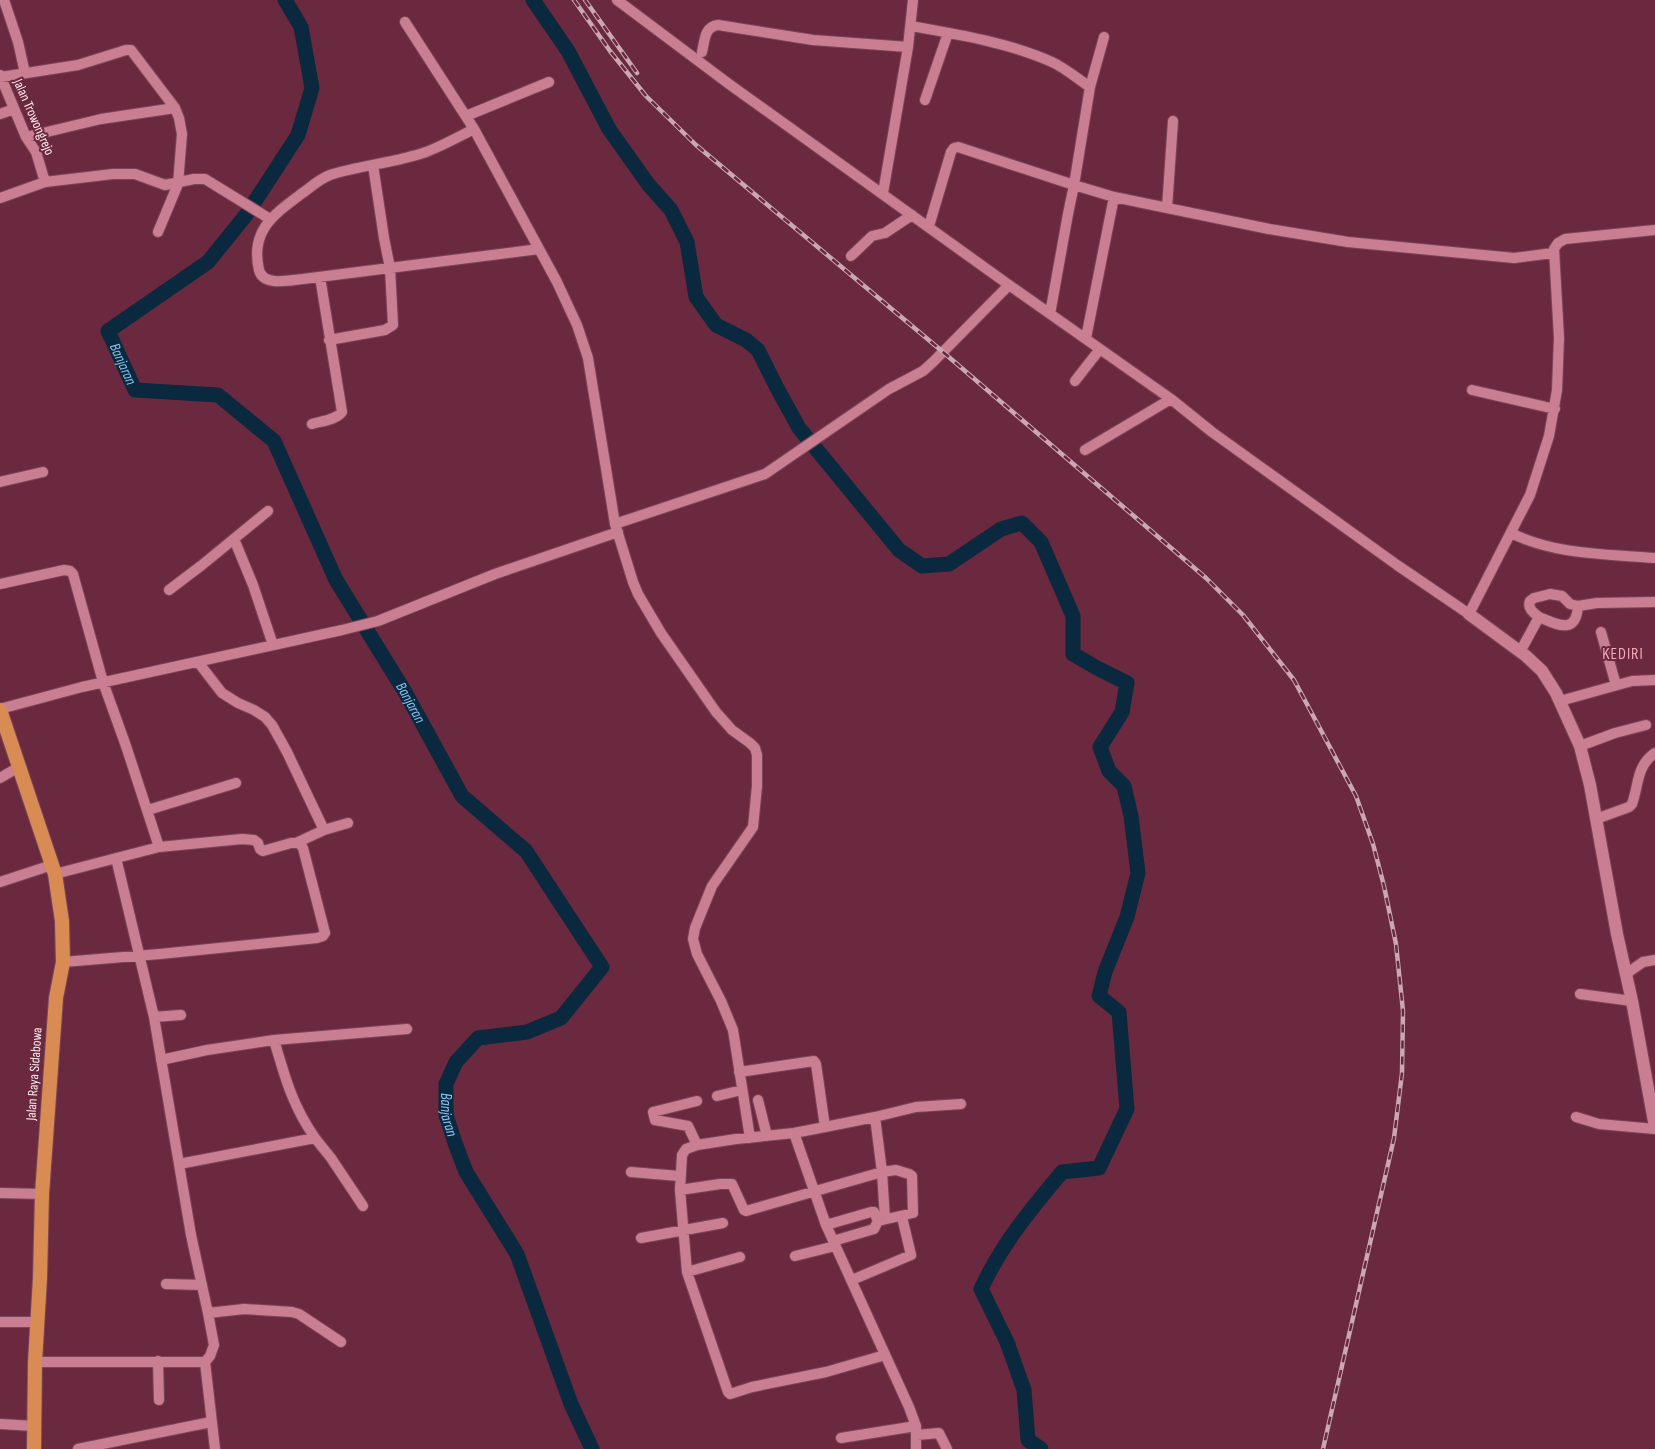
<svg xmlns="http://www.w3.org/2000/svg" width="1655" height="1449" font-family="'Sofia Sans Condensed',sans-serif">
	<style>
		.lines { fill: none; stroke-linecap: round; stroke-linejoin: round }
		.river { stroke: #0b293e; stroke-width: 15 }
		.minor-casing { stroke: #7a4659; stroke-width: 12 }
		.tertiary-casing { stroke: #7a4659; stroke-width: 14 }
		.trunk-casing { stroke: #7a4659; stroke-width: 16 }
		.minor { stroke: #ca7e92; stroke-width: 10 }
		.tertiary { stroke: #ca7e92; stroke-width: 12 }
		.trunk { stroke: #d88b52; stroke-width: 14 }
		.rail-casing { stroke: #caa8b2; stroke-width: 4.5 }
		.rail { stroke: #6b293f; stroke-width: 2.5; stroke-dasharray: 8; stroke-linecap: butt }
		.labels { text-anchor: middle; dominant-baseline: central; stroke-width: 4; stroke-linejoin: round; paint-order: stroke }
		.street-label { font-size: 14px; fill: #fbeaee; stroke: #6b293f }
		.water-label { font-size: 15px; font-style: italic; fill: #86c6f8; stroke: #6b293f }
		.quarter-label { font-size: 16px; letter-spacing: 1px; fill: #f9a9bd; stroke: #6b293f }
	</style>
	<rect width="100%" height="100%" fill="#6b293f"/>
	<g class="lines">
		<g class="river">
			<path id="s1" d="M285,0L301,27L312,88L298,135L246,215L208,262L108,331L135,390L218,395L274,441L336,580L405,692L462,796L526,851L602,967L561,1018L527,1032L478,1038L456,1062L446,1084V1115L455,1143L466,1172L517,1254L571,1404L592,1449"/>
			<path d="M533,0L568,51L609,129L648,184L671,210L687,242L696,297L716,325L746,340L758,350L777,388L799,428L899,550L922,566L949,564L1001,529L1022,523L1041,542L1073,616V654L1097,668L1127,683L1122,712L1100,747L1109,771L1124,786L1131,816L1138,873L1127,917L1105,972L1099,996L1119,1012L1127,1109L1099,1168L1062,1172C1031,1209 1001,1245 981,1289L1007,1342L1024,1390L1028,1440L1041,1449"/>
		</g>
		<defs>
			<path id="minor" d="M4,0L18,42L25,73
				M617,0L729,84L1009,285L1171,399L1212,432L1397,565L1469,614L1530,495L1549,436L1557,390L1559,338L1554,249L1558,243L1565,239L1655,230
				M405,22L474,129
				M911,26C956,34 1010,43 1052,62C1065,68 1078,79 1090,87
				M702,52C705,40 704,27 718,25L813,40L908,47
				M0,75L26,137L36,152L45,182L0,198
				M1,77L78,65L126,50H131L175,108L179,118L182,134L178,184L158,232
				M925,100L948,33
				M0,114L14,109
				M466,116L549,82
				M26,137L101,119L175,108
				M45,182L113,174H135L165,185L194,179H205L270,219
				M883,193L908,47L913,0
				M1167,208L1173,121
				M929,226L951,152L954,148L958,147L1074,185L1090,87L1104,37
				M539,249L303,279C291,280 263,287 259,270C250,231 273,215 301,194C310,188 319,179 330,175C361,165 395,163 426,152C442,146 458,137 474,129L557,282L577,325L588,358L615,524L633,582L638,594L661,633L716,712L732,730L750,743L755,748L757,755V786L753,827L712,886L695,928L693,939L697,954L721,1001L733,1030L750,1138
				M851,256L872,236L885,233L912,215
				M1050,314L1068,214L1074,185L1114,197L1269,229L1348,242L1514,258L1553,253
				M1086,338L1114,197
				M329,340L385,330L393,325L390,268L384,238L373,165
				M1075,381L1100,349
				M1472,390L1555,409
				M312,424C322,421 336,420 342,412L320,277
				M1085,450L1171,399
				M0,482L43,472
				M615,524L765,474L889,389L923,371L933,362L1009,285
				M1511,533C1555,555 1606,554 1655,558
				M234,539L253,585L273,645
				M0,584L64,570L70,571L73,574L103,682L126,746L159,847L55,874
				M169,590L202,565L268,511
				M1539,617C1533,613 1527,608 1530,601L1534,598L1550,594L1562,596L1570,604L1578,606
				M1601,632L1616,685
				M1520,652L1539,617C1558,625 1576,635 1578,606L1597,603L1655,602
				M198,662L222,693L238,703L254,710L265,717L272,725L287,752L324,830
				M1560,701L1632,681L1655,680
				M0,709L82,687L342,630L378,621L495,574L618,532
				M1580,746L1615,733L1646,725
				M0,778L19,767
				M148,810L236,783
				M1596,819L1629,807L1632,804C1639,785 1636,766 1655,753
				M296,843L324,830L348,823
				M116,858L154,1017L191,1235L208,1313L214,1345L210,1356L205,1362
				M0,882L52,865
				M63,962L160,954L317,938L323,936L325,933L303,848L299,843H291L263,851L260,849L258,843L254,840L242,839L159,847
				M1626,974L1643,962L1655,960
				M1580,994L1632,1001
				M154,1017L181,1015
				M274,1040L407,1029
				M161,1060L207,1050L274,1040C285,1077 292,1105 315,1138
				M739,1072L814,1061L816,1064L825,1127L794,1133L736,1139L697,1145L686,1149L682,1155L680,1190L687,1272L728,1392L730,1394L752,1387L826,1372L885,1355
				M717,1096L742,1090
				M758,1100L767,1136
				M697,1101L653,1112L655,1120L688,1126L697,1145
				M875,1117L882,1172L885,1219
				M1576,1117L1599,1124L1655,1129
				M825,1127L875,1117L916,1107L961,1104
				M794,1133L826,1225L909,1407L916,1426V1449
				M179,1164L315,1138L331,1158L363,1206
				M631,1172L679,1176
				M680,1190L720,1184H732L744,1210L746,1211L882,1172L896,1170L909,1174L912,1176L913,1213L878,1221
				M0,1193L42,1194
				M826,1225L871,1212H874L878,1221L874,1229L833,1241
				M641,1238L723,1223
				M795,1256L835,1246
				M687,1272L740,1257
				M852,1280L911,1255L902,1217
				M166,1284L202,1285
				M208,1313L244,1309L292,1312L299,1314L341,1342
				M0,1322H37
				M158,1361L159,1400
				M35,1362H205L215,1449
				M0,1424L34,1426
				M917,1435L939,1433L947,1449
				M841,1438L916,1426
				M78,1449L211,1422"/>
			<path id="tertiary" d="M1469,614L1526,656L1542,671L1556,693L1580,746L1590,785L1617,934L1632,1001L1655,1127"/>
			<path id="trunk" d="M0,710L55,874L62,921L63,962L56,998L42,1194L40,1278L35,1362L34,1449"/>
		</defs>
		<use href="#minor" class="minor-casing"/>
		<use href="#tertiary" class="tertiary-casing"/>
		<use href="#trunk" class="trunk-casing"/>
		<use href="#minor" class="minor"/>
		<use href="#tertiary" class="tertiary"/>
		<use href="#trunk" class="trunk"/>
		<defs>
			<path id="rail" d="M574,0L610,51L646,96L696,145L943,352L1206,578L1243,615L1294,680L1356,796L1373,844L1384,886L1396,944L1403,1011L1402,1073L1394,1138L1323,1449
				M585,0L637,73"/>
		</defs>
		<use href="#rail" class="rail-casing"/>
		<use href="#rail" class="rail"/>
	</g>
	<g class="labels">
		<g class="street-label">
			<text transform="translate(34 117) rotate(66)">Jalan Trowongrejo</text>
			<text transform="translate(34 1074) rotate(-86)">Jalan Raya Sidabowa</text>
		</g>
		<g class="water-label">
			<text stroke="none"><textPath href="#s1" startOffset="456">Banjaran</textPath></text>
			<text stroke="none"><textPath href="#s1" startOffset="936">Banjaran</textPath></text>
			<text stroke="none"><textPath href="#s1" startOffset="1505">Banjaran</textPath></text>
		</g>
		<g class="quarter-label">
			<text x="1623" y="654">KEDIRI</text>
		</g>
	</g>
</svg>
